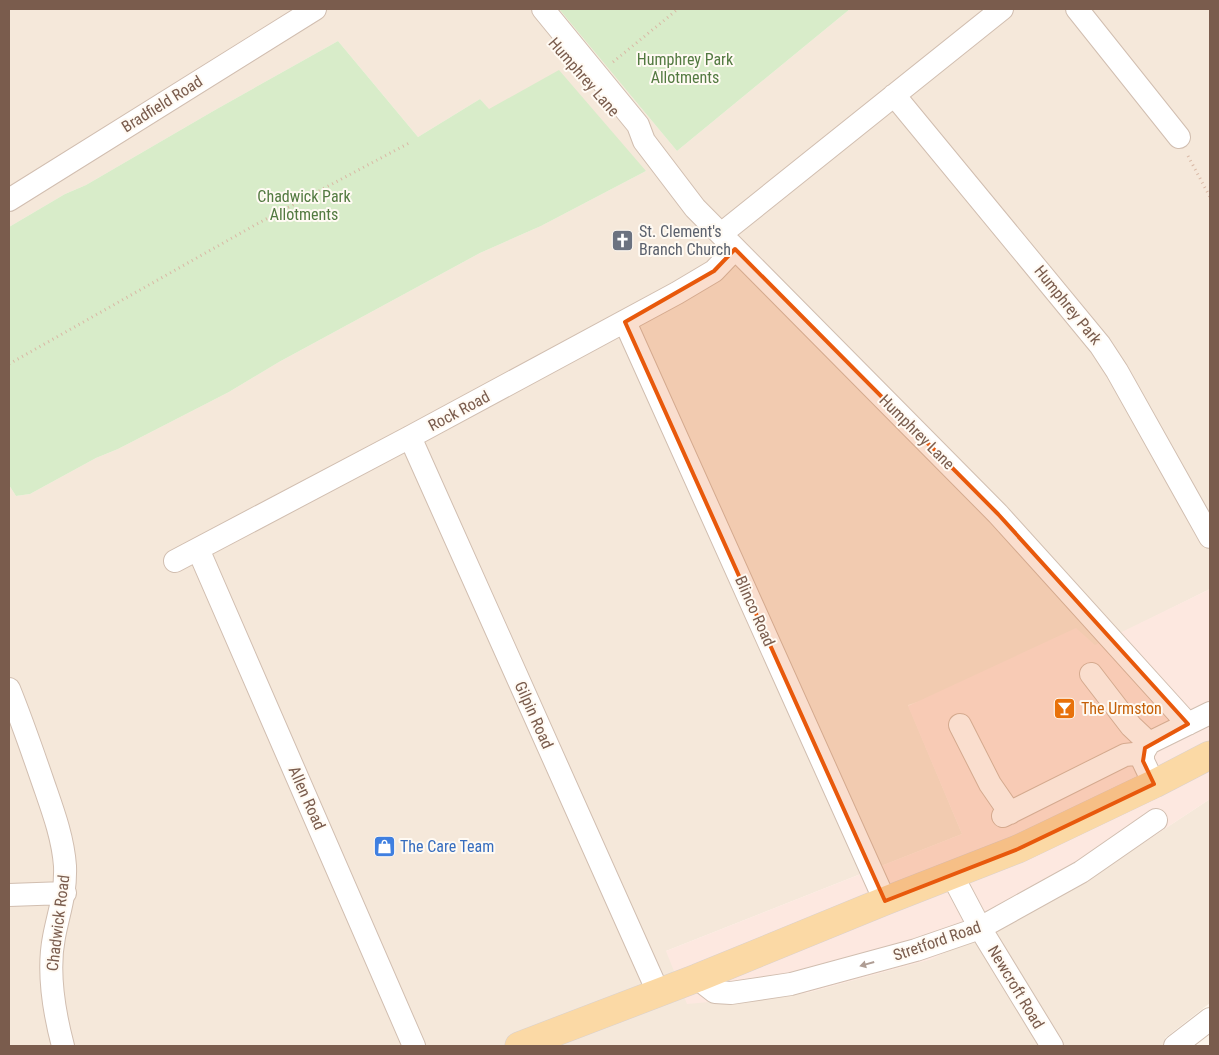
<svg xmlns="http://www.w3.org/2000/svg" width="1219" height="1055" font-family="'Roboto Condensed',sans-serif">
	<style>
		.residential { fill: #f5e8da }
		.commercial { fill: #fde8e0 }
		.green { fill: #d8ecc9 }
		.lines { fill: none; stroke-linecap: round; stroke-linejoin: round }
		.minor-casing { stroke: #d1beb0; stroke-width: 24 }
		.major-casing { stroke: #dad1cd; stroke-width: 29 }
		.path { stroke: #d9b8a5; stroke-width: 3; stroke-dasharray: 1 4; stroke-linecap: butt }
		.minor { stroke: #fff; stroke-width: 22 }
		.major { stroke: #fbd9a5; stroke-width: 28 }
		.oneway { fill: #af9d94 }
		.marked { fill: #e8590c; fill-opacity: 0.2; stroke: #e8590c; stroke-width: 4; stroke-linejoin: round }
		.labels { text-anchor: middle; dominant-baseline: central; stroke-width: 4; stroke-linejoin: round; paint-order: stroke }
		.park-label { font-size: 16px; fill: #537a41; stroke: #fffaf3 }
		.street-label { font-size: 16px; fill: #7a5c4d; stroke: #fffaf3 }
		.worship-label { font-size: 16px; fill: #5b616d; stroke: #fffaf3; text-anchor: start }
		.food-label { font-size: 16px; fill: #c56008; stroke: #fffaf3; text-anchor: start }
		.shop-label { font-size: 16px; fill: #366cbe; stroke: #fffaf3; text-anchor: start }
	</style>
	<rect width="100%" height="100%" fill="#fdf6ec"/>
	<path class="residential" d="M9,9H559L677,151L850,9H1210V589L1095,646L908,705L962,834L666,951L806,993L931,959L1078,886L1210,799V1003L1165,1038L1170,1046H9V485L16,496L30,494L96,458L118,449L229,392L279,362L480,253L541,226L646,171L489,110L480,99L418,137L338,41L215,110L86,185L65,194L9,227Z"/>
	<path class="commercial" d="M1210,589V799L1078,886L932,959L806,993L687,1004L666,951L962,834L908,706L1076,628L1095,645Z"/>
	<path class="green" d="M559,9H850L677,151Z
		M338,41L418,137L480,99L489,109L559,70L646,171L541,226L480,253L279,362L229,392L118,449L96,458L30,494L16,496L9,485V227L65,194L86,185L215,110Z"/>
	<g class="lines">
		<defs>
			<path id="minor" d="M543,9L638,125L644,141L695,208L998,514L1188,724
				M1077,9L1179,137
				M894,95L1100,345L1117,371L1210,537
				M9,200L315,9
				M721,234L1002,9
				M625,322L885,901
				M410,437L658,992
				M198,549L414,1046
				M175,561L410,437L677,293L714,271L735,249
				M1091,674L1131,726L1149,743
				M9,689C22,721 33,753 44,785C53,811 63,838 65,866C66,894 59,911 54,937C47,973 54,1012 63,1046
				M960,725L990,784L1010,813
				M1154,784L1143,761V753L1149,743L1210,713
				M1003,816L1125,755L1143,753
				M952,875L980,928L1052,1046
				M9,895L65,893
				M697,978L715,992L731,993L791,984L916,950L980,928L1081,872L1156,820
				M1175,1046L1210,1019"/>
			<path id="major" d="M519,1046L697,978L885,901L1018,849L1154,784L1210,755"/>
		</defs>
		<use href="#minor" class="minor-casing"/>
		<use href="#major" class="major-casing"/>
		<path class="path" d="M613,62L678,9
			M1188,156L1210,197
			M9,364L255,225L411,142"/>
		<use href="#minor" class="minor"/>
		<use href="#major" class="major"/>
	</g>
	<defs><path id="oneway-solid" d="M-6-.8H1V-3.2L6.5 0L1 3.2V.8H-6Z" transform="scale(1.25)"/></defs>
	<use class="oneway" href="#oneway-solid" transform="translate(867 964) rotate(164)"/>
	<path class="marked" d="M735,249L998,514L1188,724L1145,748L1143,761L1154,784L1018,849L885,901L625,322L714,271Z"/>
	<defs>
		<symbol id="church-square" viewBox="-11 -11 22 22"><rect x="-9" y="-9" width="18" height="18" rx="4" fill="#6b7280" stroke="#fffaf3"/><path d="M-1.2-6h2.4v3.5h3.3v2.4h-3.3V6h-2.4V-.1h-3.3v-2.4h3.3Z" fill="#fff"/></symbol>
		<symbol id="bar-square" viewBox="-11 -11 22 22"><rect x="-9" y="-9" width="18" height="18" rx="4" fill="#e8710a" stroke="#fffaf3"/><path d="M-6-5H6L.8 .8V4.5H3.5V6h-7V4.5H-.8V.8Z" fill="#fff"/></symbol>
		<symbol id="shop-square" viewBox="-11 -11 22 22"><rect x="-9" y="-9" width="18" height="18" rx="4" fill="#3f7fe0" stroke="#fffaf3"/><path d="M-5-2.5h2.3a2.7 3.5 0 0 1 5.4 0H5L5.5 6h-11ZM-1.5-2.5h3a1.5 2.3 0 0 0-3 0Z" fill="#fff"/></symbol>
	</defs>
	<g fill-rule="evenodd">
		<use href="#church-square" x="610" y="228" width="25" height="25"/>
		<use href="#bar-square" x="1052" y="696" width="25" height="25"/>
		<use href="#shop-square" x="372" y="834" width="25" height="25"/>
	</g>
	<g class="labels">
		<g class="park-label">
			<text x="685" y="59">Humphrey Park<tspan x="685" dy="18">Allotments</tspan></text>
			<text x="304" y="196">Chadwick Park<tspan x="304" dy="18">Allotments</tspan></text>
		</g>
		<g class="street-label">
			<text transform="translate(584 77) rotate(49)">Humphrey Lane</text>
			<text transform="translate(162 104) rotate(-32)">Bradfield Road</text>
			<text transform="translate(1068 305) rotate(51)">Humphrey Park</text>
			<text transform="translate(459 411) rotate(-28)">Rock Road</text>
			<text transform="translate(917 432) rotate(45)">Humphrey Lane</text>
			<text transform="translate(755 611) rotate(66)">Blinco Road</text>
			<text transform="translate(534 715) rotate(66)">Gilpin Road</text>
			<text transform="translate(307 798) rotate(66)">Allen Road</text>
			<text transform="translate(58 923) rotate(-83)">Chadwick Road</text>
			<text transform="translate(937 941) rotate(-19)">Stretford Road</text>
			<text transform="translate(1016 987) rotate(59)">Newcroft Road</text>
		</g>
		<g class="worship-label">
			<text x="639" y="231">St. Clement's<tspan x="639" dy="18">Branch Church</tspan></text>
		</g>
		<g class="food-label">
			<text x="1081" y="708">The Urmston</text>
		</g>
		<g class="shop-label">
			<text x="400" y="846">The Care Team</text>
		</g>
	</g>
	<rect width="1219" height="1055" fill="none" stroke="#7a5c4d" stroke-width="20"/>
</svg>
